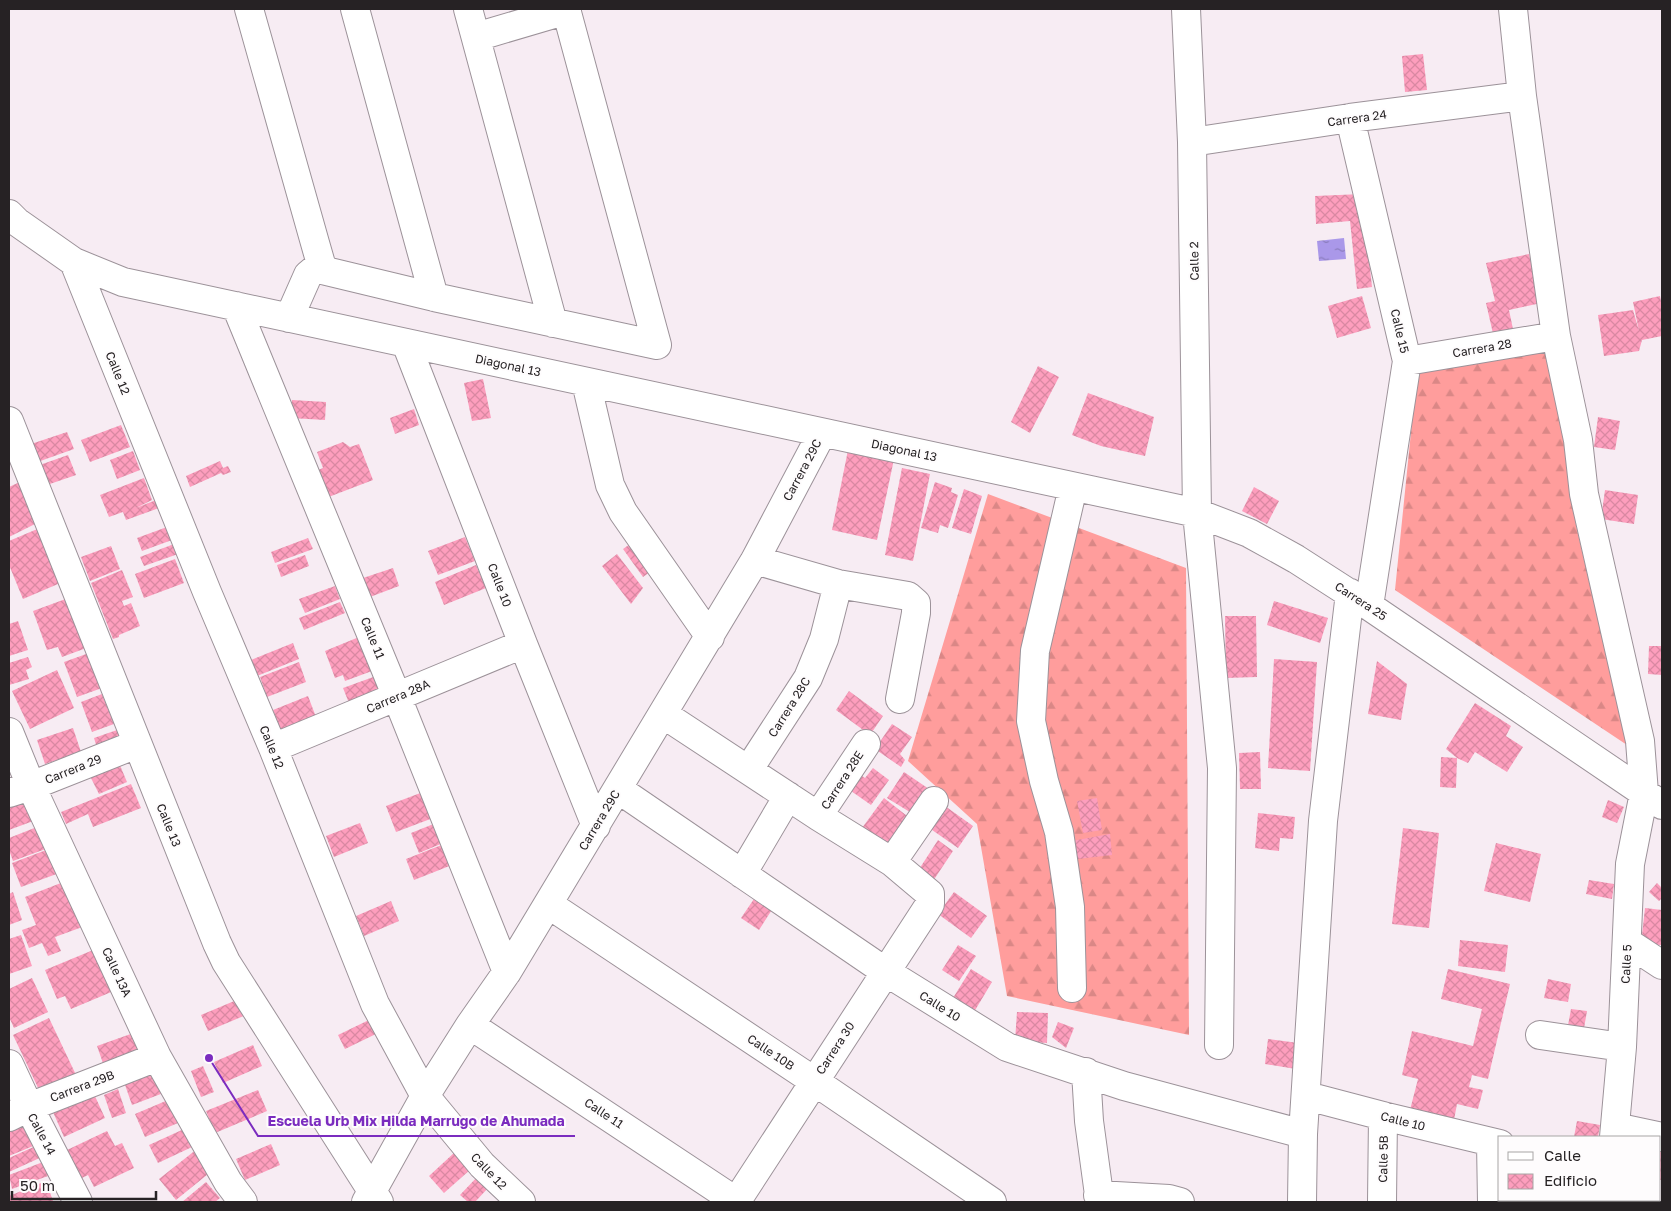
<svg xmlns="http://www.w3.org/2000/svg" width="1671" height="1211" font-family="'Golos Text',sans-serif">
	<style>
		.forest { fill: url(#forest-firs) }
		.water { fill: url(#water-ripples) }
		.building { fill: url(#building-cross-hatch) }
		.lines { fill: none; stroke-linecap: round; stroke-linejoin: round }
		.minor-casing { stroke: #9c9299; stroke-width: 30 }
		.minor { stroke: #fff; stroke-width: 28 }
		.labels { text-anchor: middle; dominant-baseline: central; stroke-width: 4; stroke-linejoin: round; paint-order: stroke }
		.street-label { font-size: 12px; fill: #262224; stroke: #fefcfd }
		.leader { fill: none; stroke: #7b2cbf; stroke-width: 2 }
		.callout-dot { fill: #7b2cbf; stroke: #fefcfd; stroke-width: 2 }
		.callout-label { font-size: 14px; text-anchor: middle; font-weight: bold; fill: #7b2cbf; stroke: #fefcfd; stroke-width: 4; stroke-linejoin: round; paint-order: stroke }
	</style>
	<defs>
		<pattern id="forest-firs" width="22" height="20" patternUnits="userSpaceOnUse" patternTransform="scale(1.25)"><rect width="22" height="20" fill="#ff9d9c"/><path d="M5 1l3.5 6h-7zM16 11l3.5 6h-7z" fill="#da8786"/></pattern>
		<pattern id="water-ripples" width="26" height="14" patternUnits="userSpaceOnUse" patternTransform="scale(1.25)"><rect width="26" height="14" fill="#aa98e9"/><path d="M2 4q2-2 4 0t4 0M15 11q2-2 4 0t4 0" fill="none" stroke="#8a7cbd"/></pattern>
		<pattern id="building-cross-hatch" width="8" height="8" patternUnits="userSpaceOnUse" patternTransform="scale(1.25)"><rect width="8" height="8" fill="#fd9ebd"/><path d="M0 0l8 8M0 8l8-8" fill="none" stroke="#d988a2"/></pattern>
	</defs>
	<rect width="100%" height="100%" fill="#f7ecf3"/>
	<path class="forest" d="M1550,348L1576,525L1627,745L1395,590L1417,373Z
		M988,494L1186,568L1189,1035L1007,996L977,824L908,761Z"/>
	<path class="water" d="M1344,238L1346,259L1319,261L1317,241Z"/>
	<path class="building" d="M1423,54L1427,90L1405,92L1402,56Z
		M1362,194L1372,287L1357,289L1350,221L1316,224L1315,196Z
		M1529,254L1541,303L1509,310L1514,334L1494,338L1486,303L1495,301L1486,263Z
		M1362,296L1371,328L1337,338L1328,306Z
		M1660,296L1662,307V336L1642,340L1639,351L1604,356L1598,315L1633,310L1639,331L1633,302Z
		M1038,366L1059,377L1030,433L1011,422Z
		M483,379L491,418L472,421L464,383Z
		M1088,393L1154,417L1145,456L1101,446L1072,435Z
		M292,400L326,402L325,420L291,418Z
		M414,409L419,425L395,434L390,418Z
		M1598,417L1620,421L1615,450L1594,447Z
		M121,425L130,447L90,462L81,440Z
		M67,432L74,449L32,464L25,446Z
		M343,442L350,447L359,444L373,480L326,498L316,471L323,468L317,452Z
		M848,450L894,459L877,540L832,530Z
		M133,451L140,470L117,479L110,460Z
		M68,455L76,475L44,486L37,466Z
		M220,461L223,468L228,466L231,472L223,475L221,473L190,487L186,476Z
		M902,468L930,474L913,561L885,555Z
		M144,478L152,500L136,508L156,500L159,508L126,520L123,512L109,517L100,495Z
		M22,481L41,521L9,537V487Z
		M935,482L952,488L951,492L958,495L948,528L940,525L938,533L921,528Z
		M1254,487L1279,501L1267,524L1242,511Z
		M964,489L982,496L971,534L952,528Z
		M1605,490L1638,495L1634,524L1601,519Z
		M42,527L65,581L23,599L9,565V541Z
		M167,527L172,540L142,551L137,538Z
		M465,537L475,561L438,575L428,551Z
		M308,538L313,549L275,563L271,552Z
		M637,539L657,567L643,577L623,549Z
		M174,544L178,554L144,566L140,557Z
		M111,546L120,569L90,581L81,557Z
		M617,554L643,588L631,604L602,566Z
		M305,555L309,566L281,577L277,565Z
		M175,559L184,583L144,598L135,574Z
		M476,565L486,588L444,605L435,582Z
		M393,568L399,586L370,597L363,578Z
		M122,570L133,597L122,601L124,606L131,603L140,626L119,635V637L113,639L91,583Z
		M335,586L340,599L305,613L299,599Z
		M71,597L89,647L62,657L58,647L47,650L33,611Z
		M1274,601L1328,618L1320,643L1267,625Z
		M340,602L345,613L304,630L299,618Z
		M1225,616H1256L1257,677L1226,678Z
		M18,621L28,650L9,656V624Z
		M359,637L372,671L345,681L343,675L335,678L325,651Z
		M293,643L299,659L257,676L251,660Z
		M1649,646H1662V675L1648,674Z
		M89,653L102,688L77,697L64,662Z
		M28,657L32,667L26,670L29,679L9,685V663Z
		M1274,659L1317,662L1310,771L1268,768Z
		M1377,661L1407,684L1401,720L1368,714Z
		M299,662L306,682L267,697L260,677Z
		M57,670L74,708L30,729L12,691Z
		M376,676L381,690L349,703L343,688Z
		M849,691L883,716L870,735L836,710Z
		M102,694L114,724L92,732L81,702Z
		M308,696L316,717L281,731L273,710Z
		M1475,703L1511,726L1506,736L1523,747L1507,772L1475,752L1468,763L1457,758L1446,749Z
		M892,724L912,737L900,754L905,760L901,767L875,749Z
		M73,728L81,752L45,764L37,740Z
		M117,730L121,740L97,748L94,738Z
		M1260,752L1261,789H1240L1239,753Z
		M1441,757L1457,758L1456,788L1440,787Z
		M119,763L127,782L99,794L90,776Z
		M873,768L889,780L871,805L844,786L855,771L865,778Z
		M904,772L929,789L913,814L887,798Z
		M131,784L141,808L93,827L88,814L66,824L61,812Z
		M423,792L433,818L396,832L386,806Z
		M28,798L36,820L9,830V805Z
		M884,798L911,819L889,848L862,828Z
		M1097,798L1102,830L1083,833L1077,801Z
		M1608,800L1624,807L1617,823L1602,817Z
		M938,801L973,826L958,848L922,823Z
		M1258,813L1295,817L1293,839L1280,838L1279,851L1255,848Z
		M360,823L368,843L334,857L326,836Z
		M436,823L443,843L419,853L411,833Z
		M42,825L51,847L13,861L9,850V838Z
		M1403,828L1439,833L1429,928L1392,924Z
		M1110,834L1112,855L1069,860L1066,842Z
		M938,840L953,851L929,887L914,877Z
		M1496,843L1541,854L1530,902L1484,891Z
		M444,844L452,865L414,880L406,859Z
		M54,847L62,872L21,887L12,863Z
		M1589,880L1614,884L1612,899L1586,894Z
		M66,881L85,926L55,937L61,951L48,956L42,943L29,948L22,930L36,925L25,897Z
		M1657,883L1662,888V898L1659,901L1649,892Z
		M13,892L22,920L9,925V894Z
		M954,892L987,916L971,938L938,914Z
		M758,893L775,905L759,930L741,918Z
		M391,901L399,921L364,936L356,916Z
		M1645,908L1662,910L1661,945L1641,944Z
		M21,935L32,966L9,974V939Z
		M1460,940L1508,945L1505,972L1458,966Z
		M958,945L976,956L959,981L942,970Z
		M98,948L116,990L71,1009L65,996L57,999L45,970Z
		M971,969L992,982L974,1012L953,998Z
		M1448,969L1510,984L1488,1079L1472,1075L1469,1087L1483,1090L1478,1109L1457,1104L1454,1120L1410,1110L1418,1079L1402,1075L1412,1031L1473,1046L1482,1009L1441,999Z
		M32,978L48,1012L14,1028L9,1017V989Z
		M1548,979L1571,984L1568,1002L1544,998Z
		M239,999L246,1015L208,1031L201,1015Z
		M1571,1009L1587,1011L1583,1034L1567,1031Z
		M1017,1012L1048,1013L1047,1043L1015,1041Z
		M49,1018L77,1077L41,1094L13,1035Z
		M373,1018L380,1032L345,1049L338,1035Z
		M1058,1022L1074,1028L1066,1048L1052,1037Z
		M139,1031L147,1053L105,1069L97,1046Z
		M1268,1039L1306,1044L1302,1070L1265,1064Z
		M253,1045L262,1066L223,1083L214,1062Z
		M203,1066L214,1092L201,1097L191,1071Z
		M157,1069L166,1092L132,1105L124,1082Z
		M118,1089L126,1113L112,1118L104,1095Z
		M258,1090L267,1111L215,1133L206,1111Z
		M94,1094L105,1118L64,1137L53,1112Z
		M168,1100L178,1123L145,1137L135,1114Z
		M1577,1121L1600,1125L1598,1137H1574Z
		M29,1123L38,1144L9,1156V1131Z
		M184,1129L192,1147L158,1163L149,1145Z
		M107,1131L115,1146L122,1143L134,1168L94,1187L88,1175L80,1179L67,1150Z
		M271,1144L280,1165L245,1180L236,1159Z
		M38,1145L44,1156L9,1172V1158Z
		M197,1149L213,1170L176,1200L159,1179Z
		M1660,1150H1662V1180H1660Z
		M455,1152L471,1169L444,1193L429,1176Z
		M43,1162L48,1176L12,1189L9,1175Z
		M478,1176L489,1187L475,1202H468L460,1195Z
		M46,1181L53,1201L9,1202V1196Z
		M206,1182L220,1198L215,1202H182Z
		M1559,1200H1605L1604,1202H1559Z"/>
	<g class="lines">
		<defs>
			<path id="minor" d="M249,9L315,243L321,264L326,271L434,297L657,345L566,9
				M355,9L434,297
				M468,9L553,323
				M1186,9L1192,142L1197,513L1222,768L1219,1045
				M1513,9L1522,96L1556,336L1578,440L1584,494L1640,741L1644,793L1630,864L1622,1047L1614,1137
				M476,37L567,10
				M1350,118L1407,361L1369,606
				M1192,142L1350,118L1522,96
				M9,214L17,222L74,262L123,282L1197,513L1249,533L1296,559L1369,606L1662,805
				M74,262L207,592L273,748L375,1004L425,1096L482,1165L521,1202
				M236,306L397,697L507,972
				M289,318L308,275L321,264
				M406,343L523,644L596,826
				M1407,361L1556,336
				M586,382L610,485L623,512L710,637
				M9,421L217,943L226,962L379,1202
				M755,560L838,584L908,596L916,603V613L900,699
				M663,714L818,816L892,862L930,894V904L736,1202
				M9,732L31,786L157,1057L228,1182L243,1202
				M273,748L523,644
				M749,769L808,678L824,639L838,584
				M618,789L886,972L1007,1047L1124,1086L1303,1134
				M9,793L31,786L137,744
				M818,816L866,744
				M892,862L934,801
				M742,874L788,796
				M548,904L814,1081L992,1202
				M1627,942L1662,965
				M1072,988L1070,907L1059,832L1044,781L1031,721L1035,651L1073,487
				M470,1025L737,1202
				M1540,1035L1622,1047
				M9,1064L29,1107L78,1202
				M1086,1072L1089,1121L1100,1202
				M1307,1096L1383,1116L1500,1144
				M9,1117L29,1107L157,1057
				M1615,1127L1662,1137
				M1491,1143L1492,1202
				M1098,1195L1169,1199L1180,1202
				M366,1202L425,1096L470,1025L507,972L755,560L822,433
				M1302,1202L1303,1134L1323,821L1350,593
				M1382,1202L1383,1116
				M1607,1202V1200"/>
		</defs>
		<use href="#minor" class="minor-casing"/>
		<use href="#minor" class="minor"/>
	</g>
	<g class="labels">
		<g class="street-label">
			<text transform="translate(1357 118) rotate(-8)">Carrera 24</text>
			<text transform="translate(1194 261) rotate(-91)">Calle 2</text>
			<text transform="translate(1400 331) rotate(77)">Calle 15</text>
			<text transform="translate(1482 348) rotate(-10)">Carrera 28</text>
			<text transform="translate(508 365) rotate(12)">Diagonal 13</text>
			<text transform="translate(118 373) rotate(68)">Calle 12</text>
			<text transform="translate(904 450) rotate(12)">Diagonal 13</text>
			<text transform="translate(802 470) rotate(-62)">Carrera 29C</text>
			<text transform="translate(500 585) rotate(69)">Calle 10</text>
			<text transform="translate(1361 601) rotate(33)">Carrera 25</text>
			<text transform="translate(373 638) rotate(68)">Calle 11</text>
			<text transform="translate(398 696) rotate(-23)">Carrera 28A</text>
			<text transform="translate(789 707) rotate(-58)">Carrera 28C</text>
			<text transform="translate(272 747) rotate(68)">Calle 12</text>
			<text transform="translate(73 769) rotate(-22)">Carrera 29</text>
			<text transform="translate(842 780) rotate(-57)">Carrera 28E</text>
			<text transform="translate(599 820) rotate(-59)">Carrera 29C</text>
			<text transform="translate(169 825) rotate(68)">Calle 13</text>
			<text transform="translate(1626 964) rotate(-87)">Calle 5</text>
			<text transform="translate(117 972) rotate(65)">Calle 13A</text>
			<text transform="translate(940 1006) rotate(32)">Calle 10</text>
			<text transform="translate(835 1048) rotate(-57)">Carrera 30</text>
			<text transform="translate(771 1052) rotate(34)">Calle 10B</text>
			<text transform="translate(82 1086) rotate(-21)">Carrera 29B</text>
			<text transform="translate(604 1113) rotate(34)">Calle 11</text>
			<text transform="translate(1403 1121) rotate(14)">Calle 10</text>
			<text transform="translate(42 1134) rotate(62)">Calle 14</text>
			<text transform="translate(1383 1159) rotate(-89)">Calle 5B</text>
			<text transform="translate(489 1171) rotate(46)">Calle 12</text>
		</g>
	</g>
	<path class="leader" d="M209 1058L258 1136H575"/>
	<circle class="callout-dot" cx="209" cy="1058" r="5"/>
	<g class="callout-label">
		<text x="416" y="1126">Escuela Urb Mix Hilda Marrugo de Ahumada</text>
	</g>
	<rect width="1671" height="1211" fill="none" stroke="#262224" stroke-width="20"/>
	<rect x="1498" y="1136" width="162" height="65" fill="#fefcfd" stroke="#a8a5a6"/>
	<rect x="1508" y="1152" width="25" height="8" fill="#ffffff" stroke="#a8a5a6"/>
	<text x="1544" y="1161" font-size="15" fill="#262224">Calle</text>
	<rect x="1508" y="1174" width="25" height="15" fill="url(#building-cross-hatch)" stroke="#a8a5a6"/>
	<text x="1544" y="1186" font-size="15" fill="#262224">Edificio</text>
	<path d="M12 1191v8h144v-8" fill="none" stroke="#262224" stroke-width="2.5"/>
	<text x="20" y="1191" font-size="15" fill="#262224" stroke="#fefcfd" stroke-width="4" paint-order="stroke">50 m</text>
</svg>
